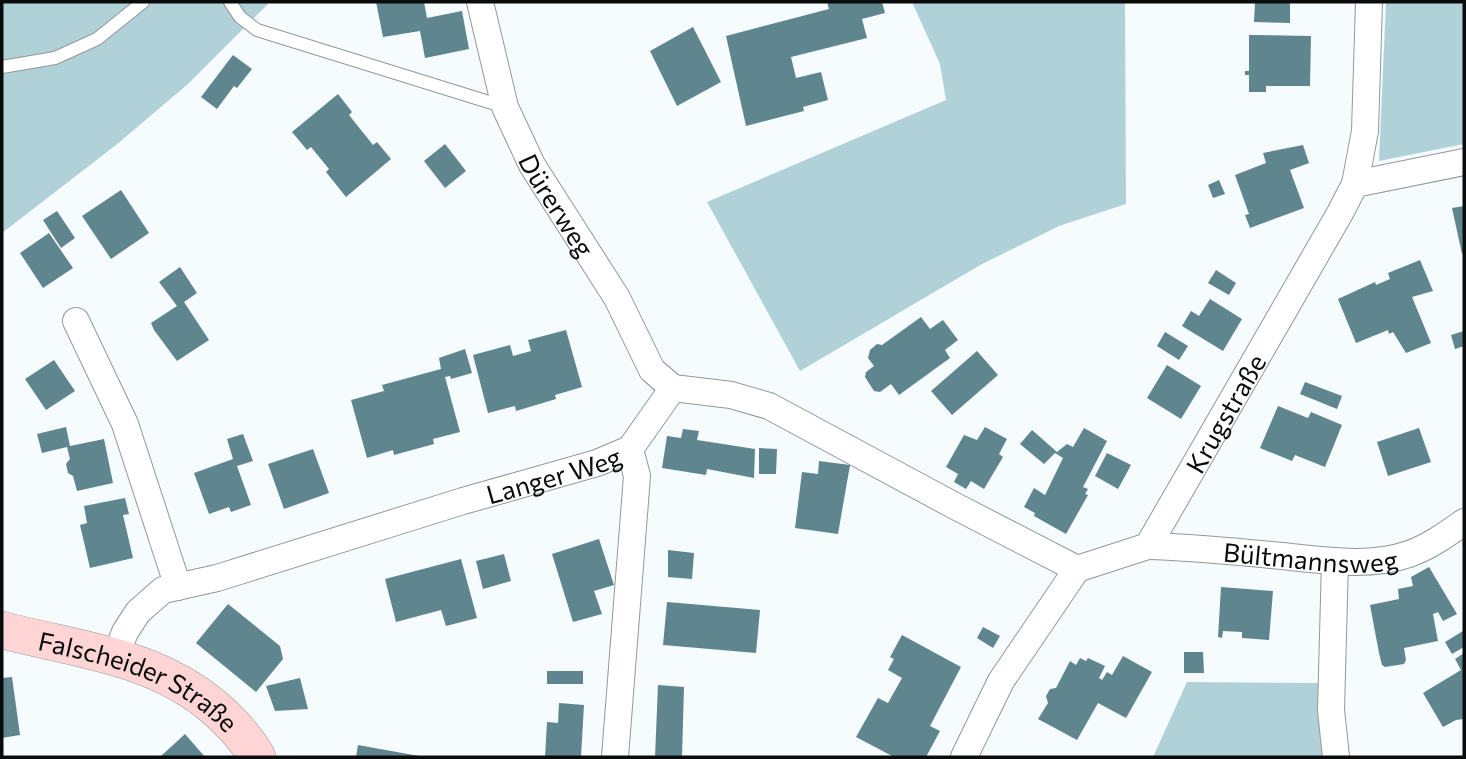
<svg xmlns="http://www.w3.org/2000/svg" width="1466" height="759" font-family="Commissioner,sans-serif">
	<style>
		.green { fill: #b1d1d9 }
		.building { fill: #5f858f }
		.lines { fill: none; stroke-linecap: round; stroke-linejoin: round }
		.lane-casing { stroke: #93989a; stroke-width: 14 }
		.street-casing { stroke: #93989a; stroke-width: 28 }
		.secondary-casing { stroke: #93989a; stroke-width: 38 }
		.lane { stroke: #fff; stroke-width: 12 }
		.street { stroke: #fff; stroke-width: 26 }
		.secondary { stroke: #fed5d4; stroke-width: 37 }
		.labels { text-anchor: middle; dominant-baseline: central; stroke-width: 6; stroke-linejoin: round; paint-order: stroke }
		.street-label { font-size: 26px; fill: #0a0c0c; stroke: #fff }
	</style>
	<rect width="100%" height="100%" fill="#f6fbfd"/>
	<path class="green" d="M2,2H270L188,84L116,145L2,233Z
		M912,2H1125L1126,204L1059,226L982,264L800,371L707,202L946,100L940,64Z
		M1386,2H1464V144L1379,161Z
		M1187,682L1319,683L1326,757H1153Z"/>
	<path class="building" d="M376,2H424L427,18L462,11L469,49L425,58L420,31L383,37Z
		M827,2H882L885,13L862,19L867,38L791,57L796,78L821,72L828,100L803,107L804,111L746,126L726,36L829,9Z
		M1255,2H1290V23L1254,22Z
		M693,27L721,82L677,106L650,51Z
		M1249,35L1311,36L1310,86H1266V92H1249V75H1245V71H1249Z
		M233,55L252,69L237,88L234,86L217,109L201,97Z
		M338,94L352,112L349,115L373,145L377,142L391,159L346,197L326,172L329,169L311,147L307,150L292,132Z
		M445,144L466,171L445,188L424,161Z
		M1303,145L1309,163L1290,170L1304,208L1250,228L1245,215L1249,214L1235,175L1266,163L1263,153Z
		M1219,180L1225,194L1213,198L1208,185Z
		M121,190L149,233L111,259L82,216Z
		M1464,206V253L1462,254L1452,208Z
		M57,211L75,238L61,248L43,220Z
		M49,233L73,268L43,288L20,253Z
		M1420,260L1433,291L1412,297L1431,343L1406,353L1393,332L1389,334L1388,330L1356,343L1338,299L1375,282L1376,285L1390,279L1388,273Z
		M180,267L197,293L184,302L209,340L177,361L154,330L151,323L177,306L159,282Z
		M1216,270L1236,283L1229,295L1208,283Z
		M1210,299L1242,319L1223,351L1182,326L1191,311L1199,316Z
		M921,317L930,329L943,320L958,340L945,350L950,358L899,395L891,384L880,392L874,391L865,377L866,372L874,366L868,358L870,350L877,344L882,345Z
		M566,330L582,387L555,395L556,399L516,411L515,406L488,413L473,355L510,345L513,356L531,351L528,340Z
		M1464,331V346L1455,349L1451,335Z
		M1165,332L1188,346L1179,360L1157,346Z
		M465,349L472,373L451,379L450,376L445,377L460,432L433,439L434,444L394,455L393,450L367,458L351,400L384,391L382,385L441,369L439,358Z
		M977,351L998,375L952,415L931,391Z
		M54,360L75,391L46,410L25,379Z
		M1167,365L1201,386L1181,419L1147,398Z
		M1305,382L1342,396L1337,409L1300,394Z
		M1278,406L1308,418L1311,412L1342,425L1325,467L1295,455L1292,461L1260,448Z
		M66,427L70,446L104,439L113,483L77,491L73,476L68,473L66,464L70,459L67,447L42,453L37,434Z
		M985,427L1007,439L999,454L1003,457L984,489L971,481L966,489L954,482L958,474L946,467L964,435L977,440Z
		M1084,428L1107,441L1083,487L1088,489L1085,494L1088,495L1066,534L1034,516L1035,513L1024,507L1034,488L1045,495L1063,458L1055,453L1044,464L1020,444L1032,430L1057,452L1067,444L1073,447Z
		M1419,428L1431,462L1388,476L1377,442Z
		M683,429L699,431L697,440L755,449L754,478L707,469L706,475L662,468L667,436L681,438Z
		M243,434L253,461L237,466L251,505L231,512L229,507L209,514L194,473L233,459L227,439Z
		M759,448L777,449L776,474H759Z
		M313,449L329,493L284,509L268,464Z
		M1107,453L1131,465L1118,489L1095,476Z
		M819,461L850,465L838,534L795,528L802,472L818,474Z
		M125,498L129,514L123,515L133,558L90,568L80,525L87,523L84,506Z
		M599,539L614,585L594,591L602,614L573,622L552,554Z
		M668,550L694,553L692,579L668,577Z
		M504,554L511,581L483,589L476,561Z
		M461,559L477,618L446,626L441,610L396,622L385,579Z
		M1429,567L1457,614L1443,621L1438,612L1433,614L1438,641L1404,648L1406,660L1404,664L1385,667L1382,665L1379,653L1370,605L1399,599L1398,589L1413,586L1411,577Z
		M1221,587L1273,591L1269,640L1242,638V632L1223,631L1222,638L1218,637Z
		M667,602L760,610L756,653L663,645Z
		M228,604L280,646L283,659L256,692L196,643Z
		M983,627L1000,636L993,648L977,638Z
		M1463,631L1464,647L1452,654L1445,642Z
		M902,635L961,667L930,726L940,731L926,757H894L856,737L878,698L888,703L902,678L888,670L894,659L890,657Z
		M1184,652H1203L1204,673H1184Z
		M1464,653V719L1456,720L1443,727L1423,693L1461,670L1455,659Z
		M1123,656L1152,672L1126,718L1098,703L1077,740L1038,719L1048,703L1046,696L1050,689L1056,688L1070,661L1076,665L1080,658L1086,661L1088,658L1105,666L1099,678L1102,680L1107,672L1112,675Z
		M547,671H583V684H547Z
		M12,677L20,735L2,738V678Z
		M300,678L308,709L275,711L266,686Z
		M658,685L684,687L682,757H655Z
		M559,703L584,705L581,757H545L547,722L558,723Z
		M185,734L205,757H160Z
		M358,745L419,756V757H356Z"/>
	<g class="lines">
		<defs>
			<path id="lane" d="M230,2L240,17L257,30L505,107
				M2,67L55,58L97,39L143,2"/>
			<g id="street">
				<path id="s1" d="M480,2L505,107L532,165L617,298L652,370L673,388"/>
				<path d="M1355,184L1464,162"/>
				<path d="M76,321L125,424L178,587"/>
				<path d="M673,388L731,395L769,406L955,506L1077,569"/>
				<path id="s2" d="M1148,546C1193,547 1237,552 1282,556C1322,560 1369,568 1409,554C1429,547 1447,534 1464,522"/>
				<path d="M1335,561L1331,710L1336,757"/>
				<path id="s3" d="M116,656L125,632L138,612L163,590L217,578L463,501L597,463L630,449L673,388"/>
				<path d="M615,757L637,476L630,449"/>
				<path id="s4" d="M964,757L1001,681L1077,569L1148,546L1340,213L1355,184L1365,131L1369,2"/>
			</g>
			<g id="secondary">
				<path id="s5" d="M2,630C78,650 153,655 215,708C231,722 247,739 257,757"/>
			</g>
		</defs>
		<use href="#lane" class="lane-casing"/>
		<use href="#street" class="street-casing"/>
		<use href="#secondary" class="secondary-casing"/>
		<use href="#lane" class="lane"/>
		<use href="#street" class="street"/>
		<use href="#secondary" class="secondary"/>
	</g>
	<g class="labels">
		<g class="street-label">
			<text stroke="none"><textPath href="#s1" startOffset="219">Dürerweg</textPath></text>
			<text stroke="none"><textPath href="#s4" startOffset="448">Krugstraße</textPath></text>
			<text stroke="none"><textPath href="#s3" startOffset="490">Langer Weg</textPath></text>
			<text stroke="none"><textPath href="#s2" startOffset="163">Bültmannsweg</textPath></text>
			<text stroke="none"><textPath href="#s5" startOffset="147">Falscheider Straße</textPath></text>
		</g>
	</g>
	<rect width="1466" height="759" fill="none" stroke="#0a0c0c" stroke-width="7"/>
</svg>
